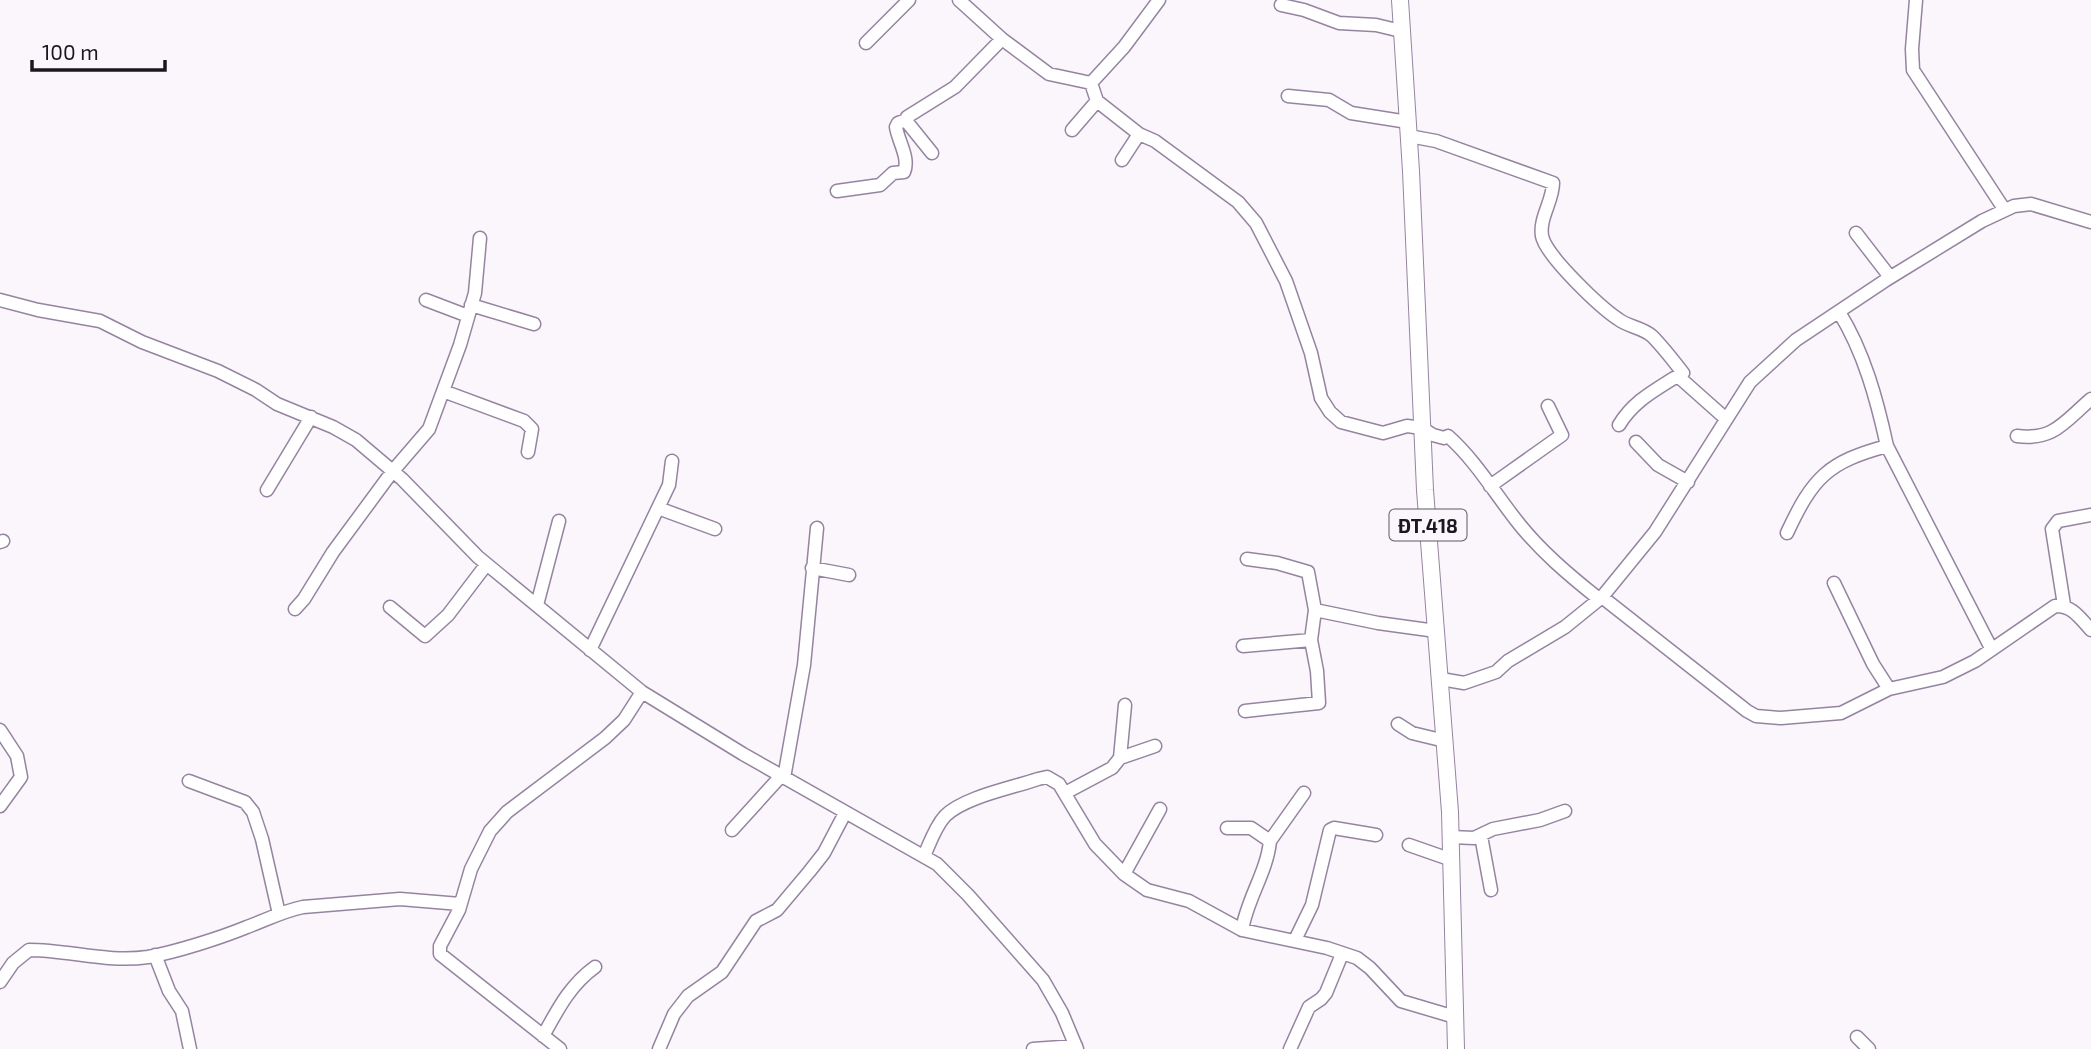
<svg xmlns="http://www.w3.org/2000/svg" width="2091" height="1049" font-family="'Exo 2',sans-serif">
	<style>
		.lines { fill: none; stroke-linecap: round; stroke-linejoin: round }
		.minor-casing { stroke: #9584a0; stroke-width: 15 }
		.major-casing { stroke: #9584a0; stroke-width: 18 }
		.minor { stroke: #fff; stroke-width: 12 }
		.major { stroke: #fff; stroke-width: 16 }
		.labels { text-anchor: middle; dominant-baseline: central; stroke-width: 5; stroke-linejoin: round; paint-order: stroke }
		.shield { fill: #faf6fc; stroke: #5f5963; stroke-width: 2 }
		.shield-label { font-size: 19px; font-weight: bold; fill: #1c1621 }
	</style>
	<rect width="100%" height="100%" fill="#faf6fc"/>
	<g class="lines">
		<defs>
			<path id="minor" d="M959,0L1002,39L1049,74L1091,83L1097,101L1139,134L1155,141L1238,202L1256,223L1286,281L1311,353L1321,398L1330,412L1341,422L1383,433L1407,426L1422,428L1433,435L1444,438L1448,436C1475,460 1494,492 1516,520C1539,550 1570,576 1599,599
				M1916,0L1912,49L1913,70L2004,209
				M1281,5L1304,10L1339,23L1376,25L1401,31
				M866,43L909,0
				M1091,83L1124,47L1159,0
				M1288,96L1329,100L1351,113L1408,122
				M1072,130L1097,101
				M1409,136L1436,141L1553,183C1553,201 1539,218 1542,236C1546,256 1600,307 1618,319C1628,327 1642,327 1652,336C1663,347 1673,360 1683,373L1680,378
				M932,153L907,122V117L955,87L1002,39
				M1122,160L1139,134
				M837,191L880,185L893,173L904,172C910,158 898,141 896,127L898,123L906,120
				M1856,233L1890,277
				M0,300L38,310L100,321L142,342L218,371L256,390L277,404L333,427L356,440L402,479L478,557L642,692L743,754L937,864L968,895L1043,980L1062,1013L1077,1049
				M426,300L468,316
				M471,305L534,324
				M1839,312C1864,352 1877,400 1887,446L1991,648
				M443,391L524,421L532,429L528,452
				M1619,425C1633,402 1652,392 1674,378H1680L1725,418
				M2017,436C2054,441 2065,421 2091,399
				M1636,442L1658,465L1688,482
				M1490,486L1562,435L1548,406
				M267,490L311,417
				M658,508L715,529
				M1787,533C1813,477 1828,462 1887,446
				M0,542L3,541
				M1247,559L1277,563L1308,572L1315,610L1378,623L1436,631
				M812,568L849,575
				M1834,583L1873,664L1889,689
				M1602,597L1747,711L1756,716L1781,718L1841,713L1889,689L1943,677L1975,661L2055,606C2072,605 2080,618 2091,630
				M537,605L559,521
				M2064,605L2052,529L2058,521L2091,515
				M390,607L425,636L448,615L486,565
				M295,609L304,599L333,552L392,472L429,429L460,345L475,293L480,238
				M1243,646L1311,640
				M590,650L669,485L672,461
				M1441,679L1464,683L1496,672L1508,661L1565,627L1602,597L1655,532L1750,382L1796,340L1886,280L1982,221L2014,206L2031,204L2091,222
				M1245,711L1319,703L1317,671L1311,640L1315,610
				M1398,724L1412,733L1445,741
				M0,730L17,756L21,777L0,806
				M1120,758L1155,746
				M784,778L804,665L817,528
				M189,781L245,802L253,812L262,839L279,914
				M1065,793L1112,768L1120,758L1125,705
				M1227,828H1251L1270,841C1267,872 1247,899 1242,930
				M732,830L781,776
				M1481,836L1491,890
				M1451,837L1474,838L1493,829L1540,820L1565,811
				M1270,841L1304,793
				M1409,845L1452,860
				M924,856C930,843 935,827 945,816C964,797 1012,788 1038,779L1047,777L1059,784L1095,844L1124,874L1147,890L1189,901L1242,930L1327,948L1357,958L1370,968L1401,1001L1455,1017
				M1124,874L1160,809
				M1295,940L1312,905L1330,830L1334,828L1376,835
				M155,955L169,991L182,1011L190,1049
				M0,982L13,963L29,950C69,950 108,963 148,957C176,952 220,938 247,927C266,920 283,911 303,907L400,899L460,904
				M543,1036C558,1009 570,985 595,967
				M1857,1037L1869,1049
				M560,1049L440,954V946L459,910L471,869L490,831L507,812L605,738L624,720L642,692
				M659,1049L674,1014L688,996L722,972L756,921L777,910L809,872L824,853L845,813
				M1033,1049L1076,1046
				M1290,1049L1309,1007L1321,999L1326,993L1342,954"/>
			<path id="major" d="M1400,0L1411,171L1425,490L1450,812L1456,1049"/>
		</defs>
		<use href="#minor" class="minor-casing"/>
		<use href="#major" class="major-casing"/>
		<use href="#minor" class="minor"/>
		<use href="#major" class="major"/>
	</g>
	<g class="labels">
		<rect class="shield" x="1389.5" y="509.5" width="77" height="31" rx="5"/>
		<g class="shield-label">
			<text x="1428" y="525">ĐT.418</text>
		</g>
	</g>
	<path d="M32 60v10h133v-10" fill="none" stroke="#1c1621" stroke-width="3.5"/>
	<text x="42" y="60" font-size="21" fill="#1c1621" stroke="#faf6fc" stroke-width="5" paint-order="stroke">100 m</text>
</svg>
